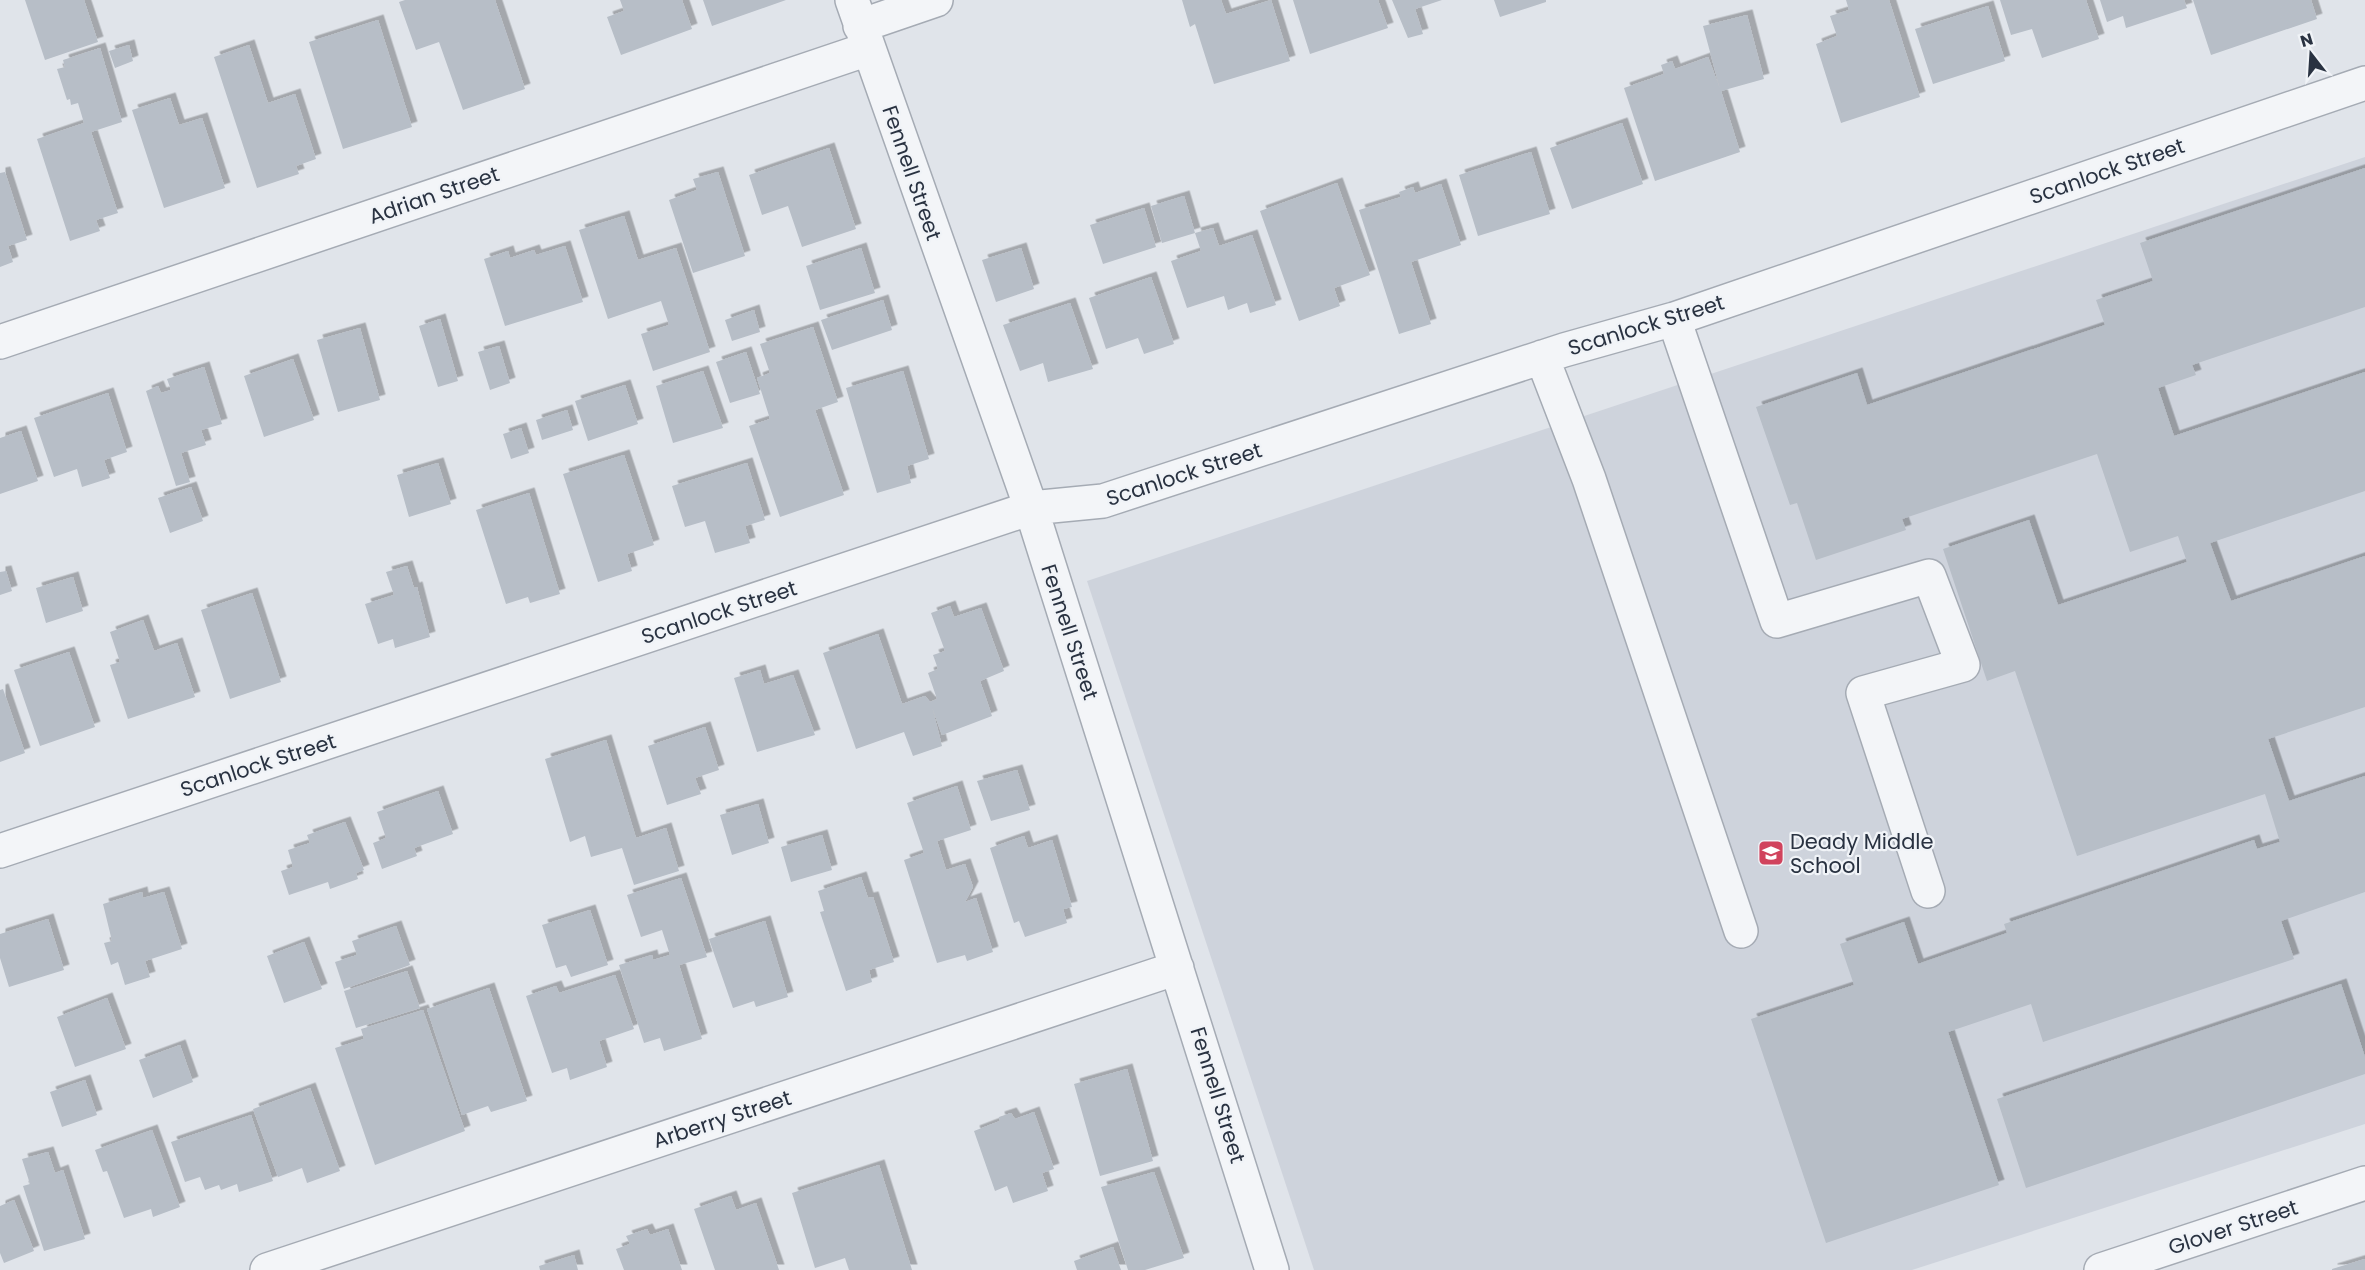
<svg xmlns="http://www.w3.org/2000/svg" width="2365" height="1270" font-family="Poppins,sans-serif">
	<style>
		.built { fill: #ced3dc }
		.building { fill: #b7bec7; filter: url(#shadow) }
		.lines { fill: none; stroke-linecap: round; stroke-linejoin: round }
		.minor-casing { stroke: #a5abb4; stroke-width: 36 }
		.minor { stroke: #f3f5f8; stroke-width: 33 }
		.labels { text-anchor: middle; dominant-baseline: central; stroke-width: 4.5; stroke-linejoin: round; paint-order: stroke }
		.street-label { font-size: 21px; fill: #293241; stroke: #f0f3f7 }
		.poi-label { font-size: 21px; fill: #293241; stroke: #f0f3f7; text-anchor: start }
	</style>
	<defs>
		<filter id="shadow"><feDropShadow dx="5.5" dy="-5.5" stdDeviation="0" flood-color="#0004"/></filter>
	</defs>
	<rect width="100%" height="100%" fill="#e0e4ea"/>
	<path class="built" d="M2365,157V1124L1912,1270H1314L1087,581Z"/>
	<path class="building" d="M25,0H84L98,42L45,60Z
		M405,0H495L525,89L463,110L439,42L416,50L399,2Z
		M620,0H682L692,29L621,55L607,17L624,11Z
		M703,0H786L712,26Z
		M1182,0H1221L1226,14L1271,0L1290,61L1214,84L1195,24L1190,27Z
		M1293,0H1378L1388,28L1310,54Z
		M1392,0H1442L1415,9L1423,34L1408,38Z
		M1494,0H1546V2L1500,17Z
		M1846,0H1889L1920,97L1841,123L1816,44L1837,36L1830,16L1849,10Z
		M2000,0H2086L2099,39L2042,58L2032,29L2011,35Z
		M2100,0H2184L2187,8L2126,28L2123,16L2107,22Z
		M2193,0H2311L2317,19L2211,55Z
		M1988,6L2005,61L1933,84L1915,29Z
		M1747,15L1764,79L1721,91L1740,152L1655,181L1624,88L1664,74L1661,65L1672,61L1675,69L1708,57L1720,89L1703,26Z
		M378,20L412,127L343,149L309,42Z
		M129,45L133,61L115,68L109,51Z
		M249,45L268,103L295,94L316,159L296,166L299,174L257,188L214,57Z
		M100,48L122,122L91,132L118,213L96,220L100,231L70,241L37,139L84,123L78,103L71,105L70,99L67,100L57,69L65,67L63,60Z
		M170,98L179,125L202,118L225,188L164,208L132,110Z
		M1622,123L1643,184L1572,209L1550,148Z
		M829,148L856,229L802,247L788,206L762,215L749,175Z
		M1531,152L1550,214L1478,236L1459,175Z
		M2365,168V307L2192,365L2196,375L2158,388L2174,436L2365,372V491L2210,543L2231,601L2365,556V707L2268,739L2289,801L2365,776V892L2281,921L2294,959L2043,1042L2031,1004L1948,1032L1999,1185L1826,1243L1751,1019L1854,985L1840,944L1904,922L1918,964L2007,933L2004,924L2254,840L2257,849L2280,842L2265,794L2077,856L2015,671L1987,681L1943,549L2029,520L2058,605L2187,562L2178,536L2130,552L2097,454L1902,519L1906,530L1816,560L1797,503L1790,505L1756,407L1857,373L1867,405L2105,325L2096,300L2153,281L2140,243Z
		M5,172L27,240L8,246L13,262L0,267V173Z
		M718,172L745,256L693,273L669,200L697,190L693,179Z
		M1337,183L1370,275L1334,288L1340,306L1299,321L1260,211Z
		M1441,184L1461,245L1411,262L1431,324L1399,334L1359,210L1401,197L1399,192L1413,187L1415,193Z
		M1184,196L1195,233L1213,228L1219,246L1252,235L1276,305L1250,313L1247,303L1228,310L1224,296L1187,308L1171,261L1201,251L1195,233L1162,243L1151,206Z
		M1144,208L1156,247L1103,264L1090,225Z
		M624,216L638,260L676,248L710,352L653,371L641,334L669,325L661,301L608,319L579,230Z
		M565,246L583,302L505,326L484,259L508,251L510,258L534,250L536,255Z
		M861,248L875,293L820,310L806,266Z
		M1021,248L1034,289L996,302L982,260Z
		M1151,277L1174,344L1144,354L1138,338L1106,349L1089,298Z
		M883,300L892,330L832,350L821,320Z
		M1070,303L1093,369L1048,382L1043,363L1020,371L1003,325Z
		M754,310L760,332L732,341L725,320Z
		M440,319L458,381L438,387L419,326Z
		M813,327L838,402L815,410L844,495L780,517L749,426L770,419L757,378L770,373L760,344Z
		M360,328L380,400L338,412L317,340Z
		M499,346L510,383L490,390L478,352Z
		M746,352L760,394L730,403L716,362Z
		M293,359L314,420L264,437L244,376Z
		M204,367L222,424L201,430L206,445L181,453L190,482L176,486L146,391L158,386L161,393L171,390L167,379Z
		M703,371L723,428L673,443L656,386Z
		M903,371L929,459L907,466L911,483L877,493L846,388Z
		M625,385L638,424L588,441L575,401Z
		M108,393L127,452L104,460L110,478L82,487L77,469L54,477L34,418Z
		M567,410L573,430L542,440L536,420Z
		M521,428L529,453L511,459L503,434Z
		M21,431L38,481L0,494V438Z
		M624,455L654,545L627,554L632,571L598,582L563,474Z
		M438,463L451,504L409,517L397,475Z
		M747,463L765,520L745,526L750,543L715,553L705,521L685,527L672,486Z
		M191,487L203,521L170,533L158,498Z
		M529,493L560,594L530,603L528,597L506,604L476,510Z
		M407,566L414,588L417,587L430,637L395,648L393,639L378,644L365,604L394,595L386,572Z
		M6,571L12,591L0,595V572Z
		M73,577L83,611L46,623L36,588Z
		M252,593L281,682L230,699L201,610Z
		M950,606L954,617L981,608L1004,671L980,681L992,716L942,735L932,707L942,746L913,756L904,732L856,749L823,653L878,634L902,704L925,696L930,702L937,699L928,673L938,669L933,655L945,651L931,613Z
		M143,620L154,651L177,643L195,697L128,719L110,665L120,662L110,632Z
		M69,652L95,727L40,746L14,670Z
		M760,670L764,684L793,675L815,735L757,752L734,678Z
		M3,689L25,753L0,762V690Z
		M705,727L719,770L695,778L701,794L667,805L648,746Z
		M606,740L636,838L666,828L679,871L634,885L622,848L591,857L585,836L570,842L545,759Z
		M1017,770L1030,810L991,821L977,781Z
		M957,786L971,830L937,841L946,870L965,864L973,887L965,902L976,898L993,952L967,961L965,955L937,963L904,860L924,853L907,803Z
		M438,791L453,834L414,848L417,856L382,869L373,843L386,838L377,812Z
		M758,804L769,843L732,855L720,815Z
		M345,822L364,870L356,873L358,879L330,889L328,882L289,895L281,871L293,867L288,850L310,843L307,835Z
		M822,835L832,870L791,882L781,847Z
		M1024,836L1028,848L1052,840L1072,907L1063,909L1067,923L1025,937L1019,921L1014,923L990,848Z
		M861,877L868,898L873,897L894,962L869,970L872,982L846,991L820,912L824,911L818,891Z
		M681,878L707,957L679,965L702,1039L664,1051L660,1038L644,1043L619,965L652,955L653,960L670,955L662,930L641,937L627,895Z
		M142,892L143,898L164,892L182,949L145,961L150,977L125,985L118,962L111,965L104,943L112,941L103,904Z
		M590,910L608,965L571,977L566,965L556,968L542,925Z
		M48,919L64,970L9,987L0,958V934Z
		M765,921L788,997L756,1007L754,1001L733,1008L709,939Z
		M396,926L410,965L344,989L335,962L357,955L352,941Z
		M304,942L322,989L284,1003L267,956Z
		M407,971L420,1008L356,1028L344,991Z
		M615,975L634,1029L599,1041L607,1067L570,1080L567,1068L552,1073L526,996L556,986L559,993Z
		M2341,984L2365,1057V1074L2026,1188L1997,1099Z
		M489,988L527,1101L491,1112L488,1106L462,1115L427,1009Z
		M107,998L126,1049L75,1067L57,1017Z
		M423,1010L465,1131L375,1165L335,1048L364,1039L361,1029Z
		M180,1045L193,1082L153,1098L139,1060Z
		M1127,1069L1153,1161L1100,1176L1074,1084Z
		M85,1080L97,1115L62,1127L50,1092Z
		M310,1088L340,1171L307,1183L302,1168L278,1177L253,1109Z
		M1034,1112L1054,1169L1042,1173L1048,1191L1013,1203L1007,1186L995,1191L974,1131L1000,1121L999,1117L1011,1113L1015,1119Z
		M251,1115L273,1181L239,1192L237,1184L221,1190L219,1185L205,1190L200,1177L185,1182L171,1142Z
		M152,1130L180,1207L153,1217L151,1209L124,1218L107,1171L103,1172L95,1150Z
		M48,1152L55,1173L63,1170L85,1239L44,1251L23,1186L30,1184L22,1159Z
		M879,1165L912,1270H849L845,1258L815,1268L792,1193Z
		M1154,1172L1184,1258L1145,1270H1128L1101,1187Z
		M731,1196L736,1210L756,1203L779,1270H715L694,1209Z
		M14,1200L34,1251L4,1263L0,1253V1206Z
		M647,1229L650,1235L668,1229L682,1270H624L616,1249L630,1244L626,1236Z
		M1113,1247L1121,1270H1077L1074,1261Z
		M574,1255L578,1270H540L539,1266Z
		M2365,1259V1270H2332V1269Z"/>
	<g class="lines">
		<defs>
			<path id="minor" d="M852,0L1031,508L1272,1270
				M860,26L936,0
				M1674,319L1777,621L1929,576L1963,665L1863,693L1928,891
				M0,342L868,49
				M1542,357L1589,479L1741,931
				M0,851L1031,508L1103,501L1564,350L1674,319L2365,83
				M267,1270L1177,968
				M2101,1270L2365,1183"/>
		</defs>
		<use href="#minor" class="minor-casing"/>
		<use href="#minor" class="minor"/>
	</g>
	<defs>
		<symbol id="school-square" viewBox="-11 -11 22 22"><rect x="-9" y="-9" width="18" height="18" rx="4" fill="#d1435d" stroke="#f0f3f7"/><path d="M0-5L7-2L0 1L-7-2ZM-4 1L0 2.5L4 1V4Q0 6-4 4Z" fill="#fff"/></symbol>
	</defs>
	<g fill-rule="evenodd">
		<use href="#school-square" x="1756" y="838" width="30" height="30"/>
	</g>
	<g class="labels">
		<g class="street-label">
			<text transform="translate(2107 171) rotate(-19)">Scanlock Street</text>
			<text transform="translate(912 173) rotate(71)">Fennell Street</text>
			<text transform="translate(434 195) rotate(-19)">Adrian Street</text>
			<text transform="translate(1646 325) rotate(-17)">Scanlock Street</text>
			<text transform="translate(1184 474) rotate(-18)">Scanlock Street</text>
			<text transform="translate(719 612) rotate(-18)">Scanlock Street</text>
			<text transform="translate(1070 632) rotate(72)">Fennell Street</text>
			<text transform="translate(258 765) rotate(-18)">Scanlock Street</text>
			<text transform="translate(1218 1095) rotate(73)">Fennell Street</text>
			<text transform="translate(722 1119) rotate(-18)">Arberry Street</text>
			<text transform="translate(2233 1227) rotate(-18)">Glover Street</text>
		</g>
		<g class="poi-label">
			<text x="1790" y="841">Deady Middle<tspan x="1790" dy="24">School</tspan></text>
		</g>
	</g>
	<g transform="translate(2311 54) rotate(343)" stroke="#f0f3f7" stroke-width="4.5" paint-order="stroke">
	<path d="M0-4.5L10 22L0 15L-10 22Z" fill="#293241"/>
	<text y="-9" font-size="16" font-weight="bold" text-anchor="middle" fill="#293241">N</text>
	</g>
</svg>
